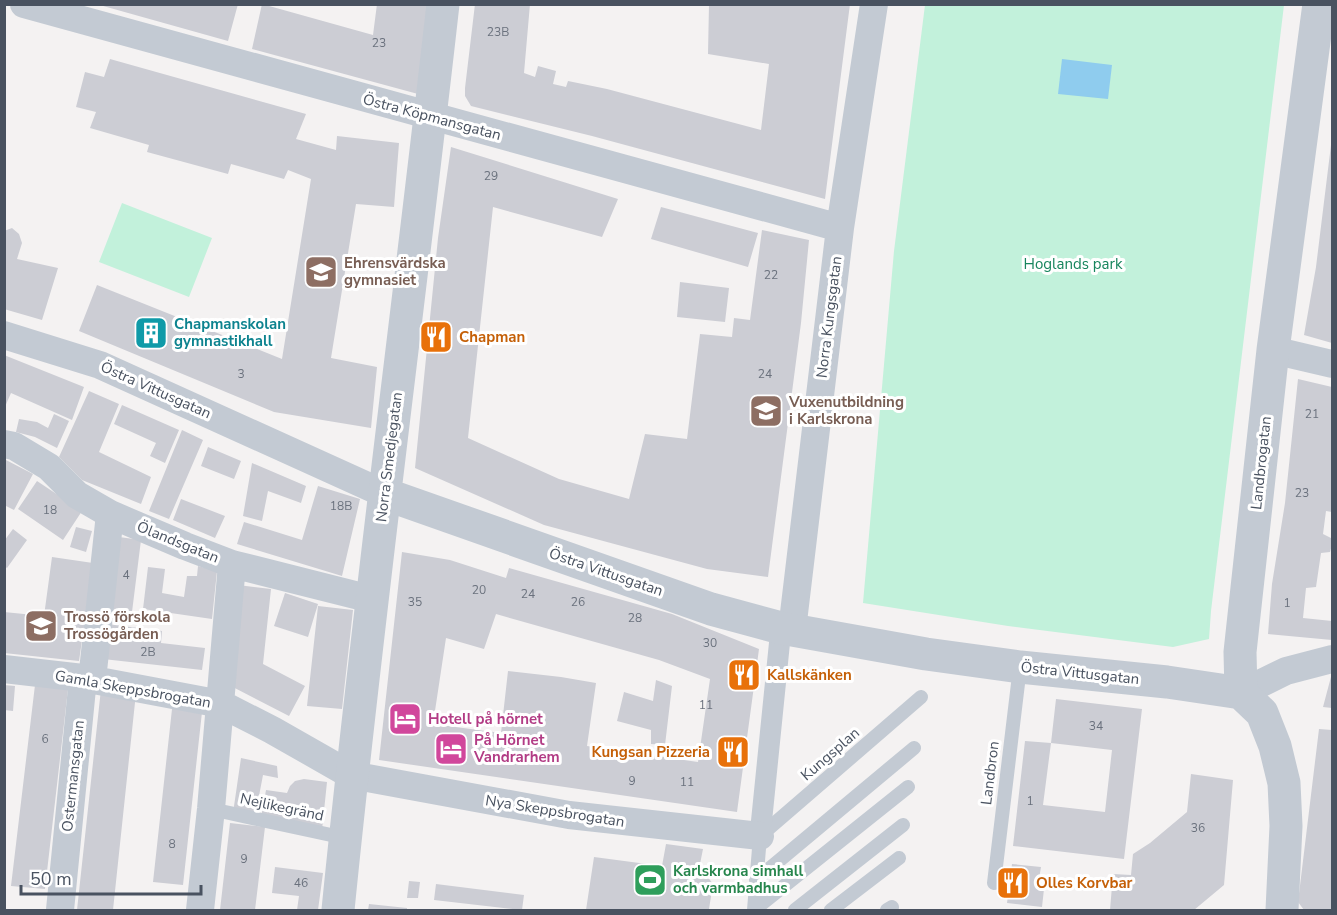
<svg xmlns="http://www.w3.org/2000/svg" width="1337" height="915" font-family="'Nunito Sans',sans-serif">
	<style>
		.green { fill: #c2f1db }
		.water { fill: #8fccee }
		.building { fill: #cccdd4; fill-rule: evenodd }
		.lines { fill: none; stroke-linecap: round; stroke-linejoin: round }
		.service { stroke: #c3cad3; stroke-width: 14 }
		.pedestrian { stroke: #c3cad3; stroke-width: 21 }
		.minor { stroke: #c3cad3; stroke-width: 28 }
		.tertiary { stroke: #c3cad3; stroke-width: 33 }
		.labels { text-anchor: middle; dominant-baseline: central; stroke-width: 6; stroke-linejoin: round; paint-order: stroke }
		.number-label { font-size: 12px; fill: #6a717d }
		.street-label { font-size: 15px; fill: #495260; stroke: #fff }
		.education-label { font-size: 15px; font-weight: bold; fill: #785e54; stroke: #fff; text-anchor: start }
		.park-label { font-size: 15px; fill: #17855d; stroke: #fff }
		.culture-label { font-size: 15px; font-weight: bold; fill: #0d838f; stroke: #fff; text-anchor: start }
		.food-label { font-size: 15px; font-weight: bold; fill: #c56008; stroke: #fff; text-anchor: start }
		.hotel-label { font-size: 15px; font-weight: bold; fill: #b23c85; stroke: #fff; text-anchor: start }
		.leisure-label { font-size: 15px; font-weight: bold; fill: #27864d; stroke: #fff; text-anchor: start }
	</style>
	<rect width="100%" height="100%" fill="#f4f2f2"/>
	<path class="green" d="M925,5H1284L1211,611L1209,639L1173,647L1008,626L863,603L894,251Z
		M122,203L212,238L189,297L99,262Z"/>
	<path class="water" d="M1062,59L1112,65L1108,99L1058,94Z"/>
	<path class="building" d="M96,4H238L228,41Z
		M262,4L373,35L377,4H428L418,94L252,49Z
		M475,4H530L524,73L535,77L538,66L556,71L553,84L566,87L568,81L607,89L761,130L769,64L708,54L709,4L748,6L749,4H850L825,199L592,136L471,106L465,96V88Z
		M110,59L306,114L296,139L336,150L337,136L399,143L394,207L356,204L331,358L377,367L371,428L274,412L79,331L97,285L282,359L311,179L288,170L284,179L231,164L228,174L147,152L149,145L90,128L96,112L76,107L85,72L104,77Z
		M1331,145H1332V343L1304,335L1316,267Z
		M451,147L618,199L602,237L493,207L468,438L559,479L629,499L645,434L687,439L700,334L732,337L734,318L750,320L762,230L809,240L801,323L768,577L707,569L544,525L415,468L438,238Z
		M661,207L758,233L748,267L651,239Z
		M12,228L19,234L22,243L17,259L58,268L42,320L4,309V231Z
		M680,282L729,288L725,322L677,317Z
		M4,355L84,387L72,420L11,393L4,409Z
		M1298,379L1332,387L1331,487H1332V512L1326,511L1323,534L1331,538L1332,545L1330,552L1321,553L1316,587L1306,588L1303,618L1332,621V640L1268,634L1272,584L1285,503Z
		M89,391L119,404L99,452L151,477L141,504L82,480L59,457Z
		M122,405L179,430L165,463L150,456L156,443L114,424Z
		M54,414L69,421L57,448L35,437L16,432L19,419L37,422L48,428Z
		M182,430L203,440L169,519L149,511Z
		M208,447L241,461L234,479L201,466Z
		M4,459L33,474L14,510L4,505Z
		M252,463L306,486L301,503L268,491L262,521L243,516Z
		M37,481L82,511L63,540L18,509Z
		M318,486L360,499L342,576L237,544L244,522L302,540Z
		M181,499L225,516L215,538L173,520Z
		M76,527L92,531L86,552L70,547Z
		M13,529L27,540L7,568L4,566V541Z
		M119,537L141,540L132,612L110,609Z
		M402,552L450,560L506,578L509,568L672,614L759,649L737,812L379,760ZM496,614L659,660L710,679L698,762L587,746L596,683L561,677L508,671L501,733L433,724L446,638L484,649Z
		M52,557L93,563L79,661L4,653V612L44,616Z
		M198,566L217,571L212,619L143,609L148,567L165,569L162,593L184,597L187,576H197Z
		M238,585L271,589L263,664L305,686L289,716L227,684Z
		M285,593L318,604L308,637L274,626Z
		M318,606L353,610L342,709L307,706Z
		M107,624L162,631L161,643L205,648L202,670L103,659Z
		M1332,673V708L1323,707Z
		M656,680L672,686L665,745L651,744V730L617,721L624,692L653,701Z
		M4,685L15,686L13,711L4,710Z
		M35,685L68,689L45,889L11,886Z
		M101,689L136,693L113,910H77Z
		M1056,699L1142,709L1124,859L1013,846L1025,741L1051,743L1043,805L1105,812L1112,750L1051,743Z
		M173,700L203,703L183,885L153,882Z
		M1319,729L1332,730V910H1304L1298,902Z
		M241,758L277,766L278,778L263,775L255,817L233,813Z
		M1191,774L1233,780L1224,885L1194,910H1110L1113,874L1131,875L1133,854L1150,843L1187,812Z
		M304,779L327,782L322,830L261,818L266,790L287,793L290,786L295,781Z
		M230,823L265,827L255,910H220Z
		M666,844L703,849L698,874L707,876L713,884L709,909L706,910H586L594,857L662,866Z
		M1012,864L1041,867L1039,879L1045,880L1042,907L1007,903Z
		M275,867L323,873L318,910H297L299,896L272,893Z
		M409,881L420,882L418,898H407Z
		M436,884L524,895L522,910L434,900Z
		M369,904L407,908V910H368Z"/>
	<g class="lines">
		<path class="service" d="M211,809L345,838
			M756,880L914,748
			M994,883L1020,667
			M754,910L760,836L921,697
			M754,910L908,787
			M795,910L903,825
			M831,910L899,858
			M887,910L892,907"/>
		<path class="pedestrian" d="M760,836L781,628"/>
		<path class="minor" d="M24,4L840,228
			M4,335L100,365L385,494
			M1273,350L1332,364
			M4,444L14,446L49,467L77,495L110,514L185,546L232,564L371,599
			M792,630L840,228L874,4
			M4,669L83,678L221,704L272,730L351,775L569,815L760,836
			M92,680L110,514
			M1241,693L1286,671L1332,659
			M60,910L83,678
			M200,910L211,809L232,564"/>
		<path class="tertiary" d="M385,494L711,609L781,628L926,654L1020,667L1167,682L1241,693
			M338,910C368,608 409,307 443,4
			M1282,910L1286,826L1284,783L1275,746L1262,713L1241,693L1240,652L1273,350L1319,4"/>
	</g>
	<defs>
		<symbol id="school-square" viewBox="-11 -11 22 22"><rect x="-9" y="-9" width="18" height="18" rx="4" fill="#8d6e63" stroke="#fff"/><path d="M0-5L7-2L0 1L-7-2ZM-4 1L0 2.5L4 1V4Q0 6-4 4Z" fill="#fff"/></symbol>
		<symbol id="building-square" viewBox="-11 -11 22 22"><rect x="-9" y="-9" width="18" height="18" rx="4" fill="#0f9aa8" stroke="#fff"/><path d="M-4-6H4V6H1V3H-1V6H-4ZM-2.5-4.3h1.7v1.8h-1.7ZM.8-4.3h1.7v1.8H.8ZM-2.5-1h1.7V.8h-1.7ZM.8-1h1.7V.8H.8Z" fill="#fff"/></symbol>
		<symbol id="restaurant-square" viewBox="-11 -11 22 22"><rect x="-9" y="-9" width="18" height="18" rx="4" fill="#e8710a" stroke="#fff"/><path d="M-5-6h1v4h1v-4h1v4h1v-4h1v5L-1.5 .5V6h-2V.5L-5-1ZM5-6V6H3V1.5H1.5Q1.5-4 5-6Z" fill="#fff"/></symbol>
		<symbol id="university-square" viewBox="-11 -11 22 22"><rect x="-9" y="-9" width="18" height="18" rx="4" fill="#8d6e63" stroke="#fff"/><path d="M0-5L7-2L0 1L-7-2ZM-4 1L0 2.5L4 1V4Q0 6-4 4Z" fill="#fff"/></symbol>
		<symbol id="hotel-square" viewBox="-11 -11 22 22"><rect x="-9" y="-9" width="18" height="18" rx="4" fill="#d1479c" stroke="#fff"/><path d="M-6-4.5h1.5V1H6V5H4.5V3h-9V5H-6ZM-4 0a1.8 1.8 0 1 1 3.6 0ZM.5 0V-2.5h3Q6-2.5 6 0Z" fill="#fff"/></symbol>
		<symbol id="stadium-square" viewBox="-11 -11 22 22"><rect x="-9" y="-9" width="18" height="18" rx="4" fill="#2e9e5b" stroke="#fff"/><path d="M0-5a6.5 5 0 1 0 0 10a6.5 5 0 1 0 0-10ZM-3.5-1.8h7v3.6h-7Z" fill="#fff"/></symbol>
	</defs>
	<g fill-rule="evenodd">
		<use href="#school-square" x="302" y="253" width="38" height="38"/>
		<use href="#building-square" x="132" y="314" width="38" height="38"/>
		<use href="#restaurant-square" x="417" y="318" width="38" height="38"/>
		<use href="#university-square" x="747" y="392" width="38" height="38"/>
		<use href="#school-square" x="22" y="607" width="38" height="38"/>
		<use href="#restaurant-square" x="725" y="656" width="38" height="38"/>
		<use href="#hotel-square" x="386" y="700" width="38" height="38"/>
		<use href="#hotel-square" x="432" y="730" width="38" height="38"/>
		<use href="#restaurant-square" x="714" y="733" width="38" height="38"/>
		<use href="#stadium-square" x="631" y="861" width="38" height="38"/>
		<use href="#restaurant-square" x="994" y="864" width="38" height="38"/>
	</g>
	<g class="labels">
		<g class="number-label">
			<text x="498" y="32">23B</text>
			<text x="379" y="43">23</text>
			<text x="491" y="176">29</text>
			<text x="771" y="275">22</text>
			<text x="241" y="374">3</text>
			<text x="765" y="374">24</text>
			<text x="1312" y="414">21</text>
			<text x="1302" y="493">23</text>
			<text x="341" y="506">18B</text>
			<text x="50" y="510">18</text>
			<text x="126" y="575">4</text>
			<text x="479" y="590">20</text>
			<text x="528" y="594">24</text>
			<text x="415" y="602">35</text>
			<text x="578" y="602">26</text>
			<text x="1287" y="603">1</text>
			<text x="635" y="618">28</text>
			<text x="710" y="643">30</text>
			<text x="148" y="652">2B</text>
			<text x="706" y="705">11</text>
			<text x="1096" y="726">34</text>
			<text x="45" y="739">6</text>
			<text x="632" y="781">9</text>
			<text x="687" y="782">11</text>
			<text x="1030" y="801">1</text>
			<text x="1198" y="828">36</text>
			<text x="172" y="844">8</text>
			<text x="244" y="859">9</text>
			<text x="301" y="883">46</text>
		</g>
		<g class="street-label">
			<text transform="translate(432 117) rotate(15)">Östra Köpmansgatan</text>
			<text transform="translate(829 317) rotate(-83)">Norra Kungsgatan</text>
			<text transform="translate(156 390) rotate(24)">Östra Vittusgatan</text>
			<text transform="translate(389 457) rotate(-83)">Norra Smedjegatan</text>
			<text transform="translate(1261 463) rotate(-84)">Landbrogatan</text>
			<text transform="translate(178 542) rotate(22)">Ölandsgatan</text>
			<text transform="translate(606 572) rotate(19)">Östra Vittusgatan</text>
			<text transform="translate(1080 673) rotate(6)">Östra Vittusgatan</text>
			<text transform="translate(133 689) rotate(10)">Gamla Skeppsbrogatan</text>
			<text transform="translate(830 754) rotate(-41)">Kungsplan</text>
			<text transform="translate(990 773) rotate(-83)">Landbron</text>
			<text transform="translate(73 776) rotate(-84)">Ostermansgatan</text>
			<text transform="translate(282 807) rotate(12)">Nejlikegränd</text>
			<text transform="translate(555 811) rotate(9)">Nya Skeppsbrogatan</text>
		</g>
		<g class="education-label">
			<text x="344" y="263">Ehrensvärdska<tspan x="344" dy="17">gymnasiet</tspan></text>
			<text x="789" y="402">Vuxenutbildning<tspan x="789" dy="17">i Karlskrona</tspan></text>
			<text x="64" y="617">Trossö förskola<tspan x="64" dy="17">Trossögården</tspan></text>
		</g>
		<g class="park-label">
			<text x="1073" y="264">Hoglands park</text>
		</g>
		<g class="culture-label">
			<text x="174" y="324">Chapmanskolan<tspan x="174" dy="17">gymnastikhall</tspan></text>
		</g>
		<g class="food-label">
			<text x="459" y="337">Chapman</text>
			<text x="767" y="675">Kallskänken</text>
			<text x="710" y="752" text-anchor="end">Kungsan Pizzeria</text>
			<text x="1036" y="883">Olles Korvbar</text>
		</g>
		<g class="hotel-label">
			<text x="428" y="719">Hotell på hörnet</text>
			<text x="474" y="740">På Hörnet<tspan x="474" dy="17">Vandrarhem</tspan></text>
		</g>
		<g class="leisure-label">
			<text x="673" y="871">Karlskrona simhall<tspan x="673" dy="17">och varmbadhus</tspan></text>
		</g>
	</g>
	<rect width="1337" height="915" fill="none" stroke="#495260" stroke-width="12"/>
	<path d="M21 885v9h180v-9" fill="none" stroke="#495260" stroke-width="3"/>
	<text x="30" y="885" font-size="18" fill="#495260" stroke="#ffffff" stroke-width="4.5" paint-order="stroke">50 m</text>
</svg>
